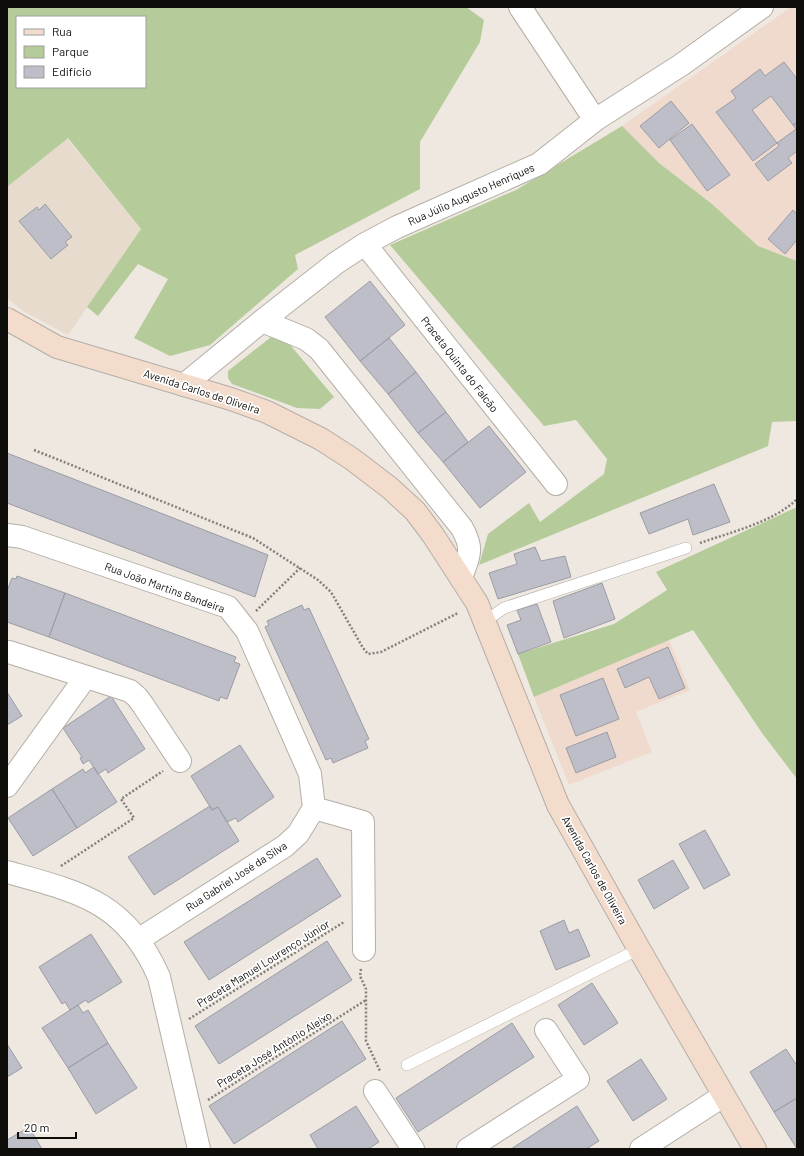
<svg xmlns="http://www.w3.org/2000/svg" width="804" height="1156" font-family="Barlow,sans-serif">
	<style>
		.built { fill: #e6dbcd }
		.education { fill: #f0dace }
		.green { fill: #b5cc9a; fill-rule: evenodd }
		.building { fill: #bdbec7; stroke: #9b9ca5 }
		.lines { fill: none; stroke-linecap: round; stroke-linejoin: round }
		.lane-casing { stroke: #b4aea6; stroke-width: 12 }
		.street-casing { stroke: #b4aea6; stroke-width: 24 }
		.secondary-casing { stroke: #b4aea6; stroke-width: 24 }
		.path { stroke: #837f79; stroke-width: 2.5; stroke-dasharray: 2 2; stroke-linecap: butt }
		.lane { stroke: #fff; stroke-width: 11 }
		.street { stroke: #fff; stroke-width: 22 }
		.secondary { stroke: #f4dccc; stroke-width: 22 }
		.labels { text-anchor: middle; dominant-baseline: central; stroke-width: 3.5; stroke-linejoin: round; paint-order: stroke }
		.street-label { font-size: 11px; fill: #0f0d0a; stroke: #fff }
	</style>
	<rect width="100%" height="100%" fill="#eee8e0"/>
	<path class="built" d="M67,138L141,229L68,335L23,311L7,298V187Z"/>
	<path class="education" d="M791,7H797V261L758,246L712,204L659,163L622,126Z
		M669,640L690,690L636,712L652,752L569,785L534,697Z"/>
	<path class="green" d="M7,7H466L484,20L480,42L420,142V189L295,255L298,269L210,345L170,356L134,338L168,279L138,264L98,316L87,307L141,229L68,138L7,187ZM17,17H145V87H17Z
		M622,126L659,163L712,204L758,246L797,261V421L772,422L768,446L479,565L488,534L529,503L540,522L604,474L607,459L576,420L544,426L390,245L516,190Z
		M271,337L286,340L334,397L320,409L297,408L232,384L228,378V371Z
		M797,507V779L762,733L693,630L534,697L518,654L614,624L667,590L656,572Z"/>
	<path class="building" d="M784,62L797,79V123L793,125L771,96L752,110L777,143L753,161L716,112L736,98L731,91L760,69L765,76Z
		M671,101L689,123L659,148L640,126Z
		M797,123V151L788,158L792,163L768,181L755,164L779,146L777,143L796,129L793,125Z
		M692,124L730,175L707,191L670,140Z
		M45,204L72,237L65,242L68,245L51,259L19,221L37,207L39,210Z
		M793,210L797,214V240L785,254L768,239Z
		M370,281L405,325L360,361L325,317Z
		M389,338L416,372L388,394L360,361Z
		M416,372L446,412L418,433L388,394Z
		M446,412L468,442L443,462L418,433Z
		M489,426L526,472L480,508L443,462Z
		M7,453L268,555L255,597L7,503Z
		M714,484L730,522L693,535L688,519L649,534L640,513Z
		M535,547L541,561L565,556L571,577L498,599L489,573L517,564L514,554Z
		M17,576L65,593L49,637L7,622V591L12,578L16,579Z
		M602,583L615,619L564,638L553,601Z
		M65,593L236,657L234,662L240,664L227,699L220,697L219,701L49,637Z
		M537,604L551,642L518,654L507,625L521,620L517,610Z
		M302,605L304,610L309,608L369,739L365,741L368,748L333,763L331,758L326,760L265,627L269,625L267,621Z
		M668,647L685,688L659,699L649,677L625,688L617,669Z
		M603,678L619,719L576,736L560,695Z
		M7,692L22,716L7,725Z
		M111,696L145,749L108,773L106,769L98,774L89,760L83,764L80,758L82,757L63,728Z
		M607,732L616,757L576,773L566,748Z
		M240,745L274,797L238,822L236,818L227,822L218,807L212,810L191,776Z
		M94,767L117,802L77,828L52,789L83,769L85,773Z
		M52,789L77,828L33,856L8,818Z
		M210,806L212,810L218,807L239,841L154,895L128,857Z
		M705,830L730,875L704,889L679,844Z
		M317,858L341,896L209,980L184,942Z
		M673,860L689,888L654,909L638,880Z
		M564,920L569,933L578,929L590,956L556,970L540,931Z
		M91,934L122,982L88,1003L86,1000L70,1010L65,1002L62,1004L39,967Z
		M327,941L352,980L219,1064L195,1026Z
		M592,983L618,1023L584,1045L558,1005Z
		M78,1005L83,1013L88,1010L108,1043L68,1068L42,1028Z
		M342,1021L366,1059L234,1144L209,1106Z
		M512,1023L534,1057L418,1132L396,1098Z
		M108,1043L137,1088L96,1114L68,1068Z
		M7,1044L22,1068L7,1077Z
		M786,1049L797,1066V1098L774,1112L750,1072Z
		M641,1059L667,1099L633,1121L607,1081Z
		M797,1098V1149L774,1112Z
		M356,1106L379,1142L368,1149H318L310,1135Z
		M577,1106L599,1141L586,1149H511Z
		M29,1127L42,1149H7V1140Z"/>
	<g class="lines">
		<defs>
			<path id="lane" d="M484,622L504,608L686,548
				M407,1065L639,949"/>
			<path id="street" d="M520,7L595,120
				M365,244L556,484
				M262,321L306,339L319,349L462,528C474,550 469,555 461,578
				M184,385L262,321L336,263L365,244L397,227L539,164L595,120L681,65L762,7
				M7,535L22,537L228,607L247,631L310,774L314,808
				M9,652L130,691L137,697L143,705L180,761
				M7,786L85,678
				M314,808L363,822L364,950
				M7,872C79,892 126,901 159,977L199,1149
				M138,940L285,846L298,834L314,808
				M375,1091L413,1149
				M468,1149L578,1079L546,1030
				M641,1149L723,1096"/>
			<path id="secondary" d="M7,319L57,347L231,399L267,412L321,439L352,459L390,488L415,511L433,535L477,603L558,805L639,949L755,1149"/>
		</defs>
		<use href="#lane" class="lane-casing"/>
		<use href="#street" class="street-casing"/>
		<use href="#secondary" class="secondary-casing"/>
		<path class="path" d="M34,450L253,538L318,580L331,592L363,648L368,654L381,652L458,613
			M700,543C731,532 774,522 797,499
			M256,611L300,568
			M61,866L134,818L121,799L163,771
			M361,969L360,976L366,989V1041L380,1071
			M189,1019L344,922
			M208,1100L366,1000"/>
		<use href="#lane" class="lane"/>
		<use href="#street" class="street"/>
		<use href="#secondary" class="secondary"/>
	</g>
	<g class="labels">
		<g class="street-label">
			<text transform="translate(471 194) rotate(-24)">Rua Júlio Augusto Henriques</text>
			<text transform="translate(460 364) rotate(52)">Praceta Quinta do Falcão</text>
			<text transform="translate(202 391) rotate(18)">Avenida Carlos de Oliveira</text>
			<text transform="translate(165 587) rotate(20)">Rua João Martins Bandeira</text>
			<text transform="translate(595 870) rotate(61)">Avenida Carlos de Oliveira</text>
			<text transform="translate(236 876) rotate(-33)">Rua Gabriel José da Silva</text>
			<text transform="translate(263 963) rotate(-32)">Praceta Manuel Lourenço Júnior</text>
			<text transform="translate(274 1049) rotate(-32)">Praceta José António Aleixo</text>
		</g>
	</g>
	<rect width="804" height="1156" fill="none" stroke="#0f0d0a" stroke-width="16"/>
	<rect x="16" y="16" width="130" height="72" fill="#ffffff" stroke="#9f9e9d"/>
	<rect x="24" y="29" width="20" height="6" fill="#f4dccc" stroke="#9f9e9d"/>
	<text x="52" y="36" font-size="12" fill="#0f0d0a">Rua</text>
	<rect x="24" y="46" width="20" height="12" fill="#b5cc9a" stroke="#9f9e9d"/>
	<text x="52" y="56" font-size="12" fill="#0f0d0a">Parque</text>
	<rect x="24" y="66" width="20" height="12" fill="#bdbec7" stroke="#9f9e9d"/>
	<text x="52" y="76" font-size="12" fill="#0f0d0a">Edifício</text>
	<path d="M18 1132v6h58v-6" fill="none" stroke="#0f0d0a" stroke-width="2"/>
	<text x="24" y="1132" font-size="12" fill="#0f0d0a" stroke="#ffffff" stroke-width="3" paint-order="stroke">20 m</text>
</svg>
